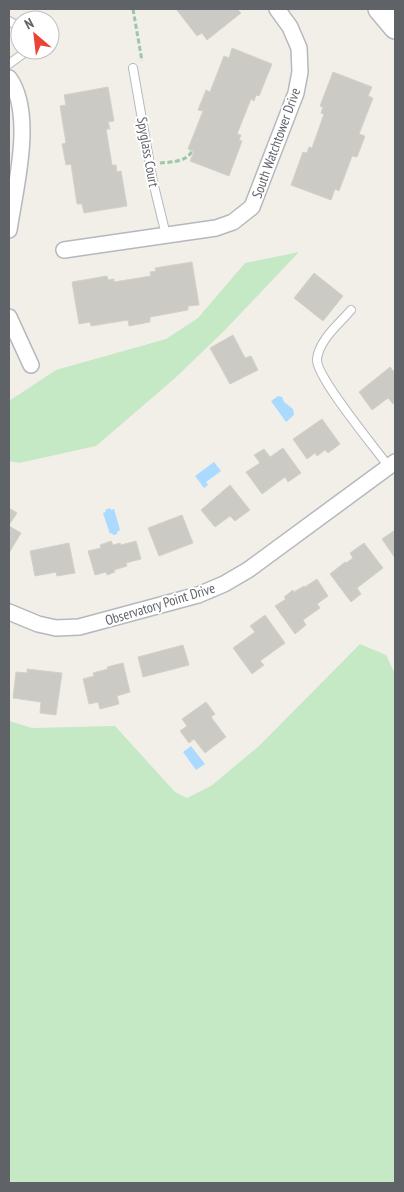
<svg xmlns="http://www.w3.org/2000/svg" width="404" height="1192" font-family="'PT Sans Narrow',sans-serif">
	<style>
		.green { fill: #c5e8c5 }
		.water { fill: #aadaff }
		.building { fill: #cccac5; stroke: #d6d1c6 }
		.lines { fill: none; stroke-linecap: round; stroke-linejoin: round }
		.lane-casing { stroke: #b5b8bc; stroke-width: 10 }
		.street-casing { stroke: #b5b8bc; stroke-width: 18 }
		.secondary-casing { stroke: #b6babf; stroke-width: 24 }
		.path { stroke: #9cc7a9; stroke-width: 3; stroke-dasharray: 5 2.5; stroke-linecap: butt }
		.lane { stroke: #fff; stroke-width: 8 }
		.street { stroke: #fff; stroke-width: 15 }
		.secondary { stroke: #fff; stroke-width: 21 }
		.labels { text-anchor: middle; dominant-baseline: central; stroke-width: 4; stroke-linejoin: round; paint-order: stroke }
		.street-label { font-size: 14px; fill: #5f6368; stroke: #fff }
	</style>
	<rect width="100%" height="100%" fill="#f1efe8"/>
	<path class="green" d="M299,252L224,331L174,379L96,446L19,463L9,461V401L56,370L166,339L198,318L245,263Z
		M360,644L386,655L395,674V1183H9V721L32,728L115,726L175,792L187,798L211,786L259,746Z"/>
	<path class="water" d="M278,396L282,397L284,402L293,409L294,415L286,422L271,401Z
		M214,462L221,471L206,482L208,485L204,488L195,476Z
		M110,508L111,510L114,509L120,530L117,532V534L113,535L112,533L110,534L103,513L106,512L105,510Z
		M191,746L205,764L196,770L183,752Z"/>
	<path class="building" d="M176,9H237L241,13L207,40L202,33L197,36Z
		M232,48L272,64L259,96L256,95L254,101L251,99L237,134L241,135L239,140L242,141L229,176L190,161L194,152L188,149L203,111L198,110L206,90L210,92L224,56L229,58Z
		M333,72L372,87L368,96L373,98L359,134L365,136L357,157L352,156L339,191L335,189L331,200L291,185L303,152L307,153L309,147L312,148L324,114L321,113L323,107L320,106Z
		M108,87L114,121L108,122L110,129H106L112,165H116L117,172L121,171L127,206L84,213L82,204H77L71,164L66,165L62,144L66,143L60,106L66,105L64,95Z
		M192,262L199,305L188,306V310L150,317V322L129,326L128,320L91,326L90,322L79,324L72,282L107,276L108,280L114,279V282L151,276L150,272L156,271L155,268Z
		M314,273L343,296L323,321L294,298Z
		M233,335L245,358L251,356L258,370L230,384L210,348Z
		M390,367L395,373V402L393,404L388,398L372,410L359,392Z
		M322,419L340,444L328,453L325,450L317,456L315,453L307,459L293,439Z
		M283,448L301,473L288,482L285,477L262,494L246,472L260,463L254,455L264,449L270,457Z
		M230,485L250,510L235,521L230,516L215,527L201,510Z
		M9,508L17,513L9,525Z
		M182,515L193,543L159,556L148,528Z
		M9,526L21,533L9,553Z
		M395,530V558L382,539Z
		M111,541L113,545L120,543L121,545L136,541L141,559L126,563L127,566L114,570L115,572L107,575L106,572L95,575L88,551L101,548L100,545Z
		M69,543L75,573L57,576L56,572L35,576L30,551Z
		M364,543L383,568L357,588L361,594L351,602L330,574L345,562L346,563L353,558L350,553Z
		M317,579L328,596L317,604L320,608L303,620L306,625L295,634L275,606L286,599L284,597L293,590L294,592L304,586L305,587Z
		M265,615L285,643L260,661L264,665L252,674L233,648L255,632L250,626Z
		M183,645L189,665L143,677L138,657Z
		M123,663L130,692L117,696L119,704L100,709L98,702L89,704L83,679L94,676L93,673L108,669L107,667Z
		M27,669L62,673L56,715L40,713L41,702L13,698L16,672L27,673Z
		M206,702L215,714L211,717L226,737L205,753L194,739L189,743L180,731L187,726L182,719Z"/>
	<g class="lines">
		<defs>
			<path id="lane" d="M9,21L20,27
				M9,64L24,53L26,50
				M133,68L153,182L166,235
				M351,310C339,324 319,340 317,359C315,376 376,449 389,467"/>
			<path id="street" d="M9,78C35,114 15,189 9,230
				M64,250L216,228L233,222L252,207L296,93L300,72L299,48L290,27L277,9
				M9,317L31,365
				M9,612L38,624L56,628L79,627L198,595L224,584L248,570L395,462"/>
			<path id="secondary" d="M379,9L395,28"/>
		</defs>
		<use href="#lane" class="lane-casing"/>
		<use href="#street" class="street-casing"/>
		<use href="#secondary" class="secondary-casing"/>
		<path class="path" d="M133,9L142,61
			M160,163C171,162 187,162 192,151"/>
		<use href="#lane" class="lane"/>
		<use href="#street" class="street"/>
		<use href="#secondary" class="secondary"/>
	</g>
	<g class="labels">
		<g class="street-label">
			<text transform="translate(276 143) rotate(-70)">South Watchtower Drive</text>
			<text transform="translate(148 152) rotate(80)">Spyglass Court</text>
			<text transform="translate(160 604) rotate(-17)">Observatory Point Drive</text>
		</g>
	</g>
	<rect width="404" height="1192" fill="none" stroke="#5f6368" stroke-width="20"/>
	<g transform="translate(35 35) rotate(332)"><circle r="24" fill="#ffffff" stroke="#bfc1c3"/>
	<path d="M0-4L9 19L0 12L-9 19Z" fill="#ea4335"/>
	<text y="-8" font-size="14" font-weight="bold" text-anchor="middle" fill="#5f6368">N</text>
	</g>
</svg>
